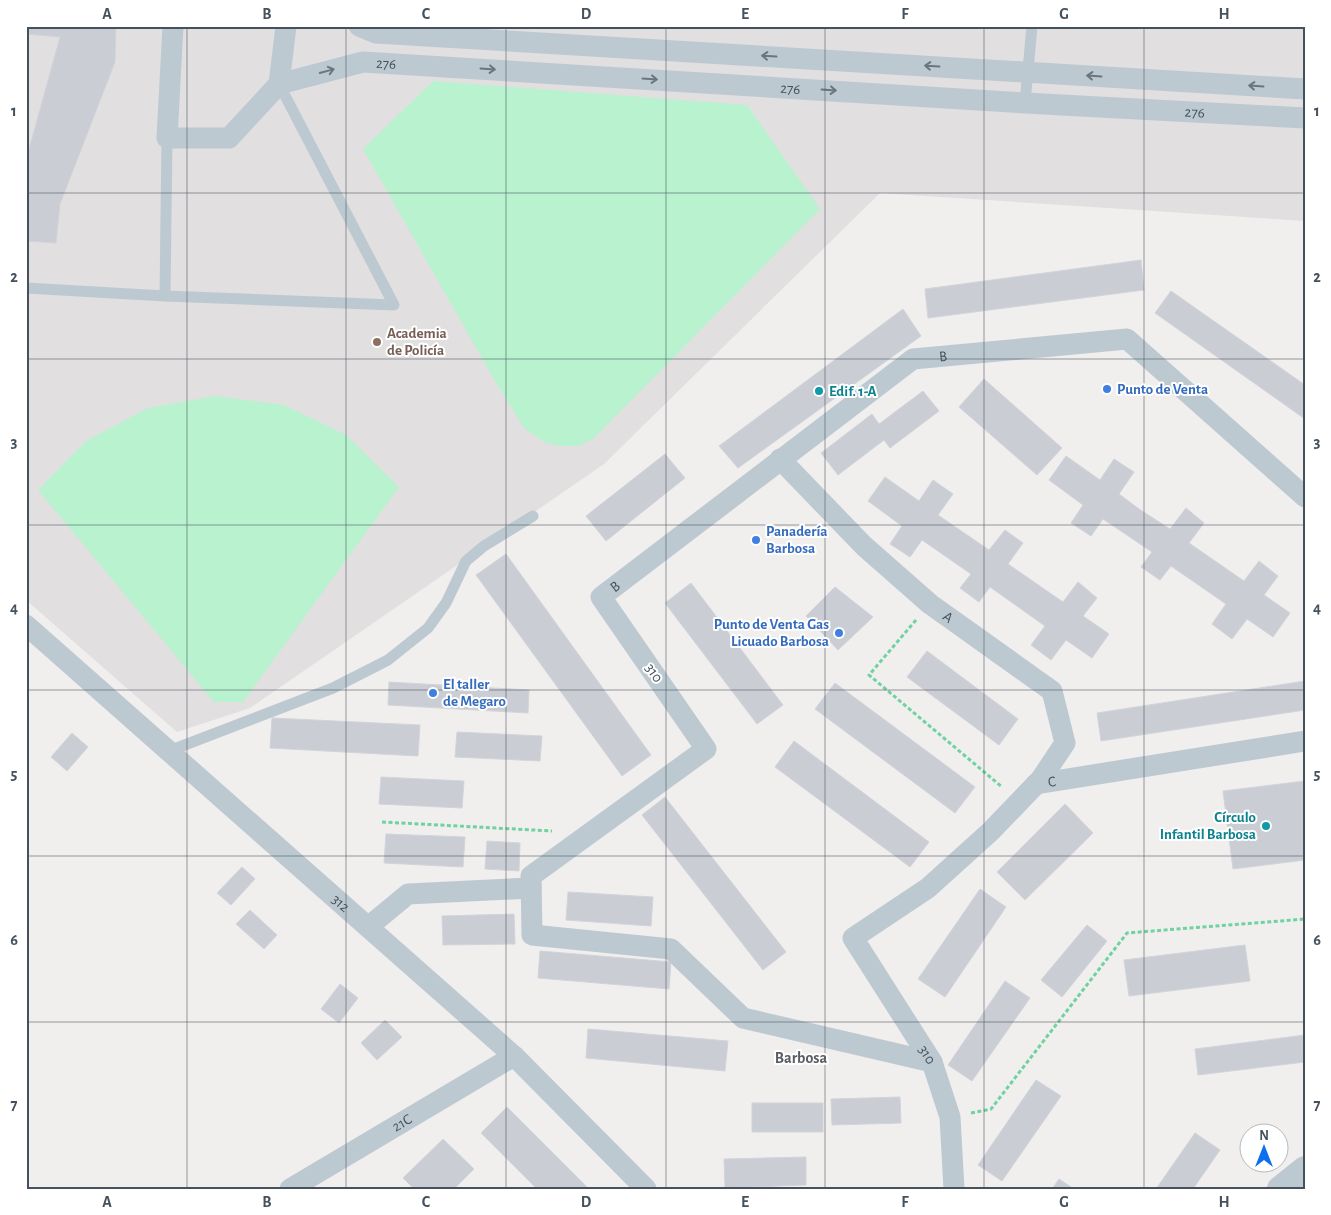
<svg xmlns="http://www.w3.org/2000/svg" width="1331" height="1215" font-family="'Alegreya Sans',sans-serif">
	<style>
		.education { fill: #e2dfe0 }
		.green { fill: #b8f2ce }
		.building { fill: #cacdd3; stroke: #d1d4da }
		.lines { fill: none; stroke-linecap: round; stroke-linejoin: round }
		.path { stroke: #6ed3a0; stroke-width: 3; stroke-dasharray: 4 2.5; stroke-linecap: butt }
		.service { stroke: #bdc9d1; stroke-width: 11 }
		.minor { stroke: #bdc9d1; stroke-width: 21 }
		.tertiary { stroke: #bdc9d1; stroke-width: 26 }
		.oneway { stroke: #697680 }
		.grid { fill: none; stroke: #45525d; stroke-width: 1; stroke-opacity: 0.55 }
		.education-dot { fill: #8d6e63; stroke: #fff; stroke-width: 2 }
		.shop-dot { fill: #3f7fe0; stroke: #fff; stroke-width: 2 }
		.culture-dot { fill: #0f9aa8; stroke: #fff; stroke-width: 2 }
		.labels { text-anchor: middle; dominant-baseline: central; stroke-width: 4; stroke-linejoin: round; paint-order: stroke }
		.street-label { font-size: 15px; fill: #45525d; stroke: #fff }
		.education-label { font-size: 15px; font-weight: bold; fill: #785e54; stroke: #fff; text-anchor: start }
		.shop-label { font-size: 15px; font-weight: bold; fill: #366cbe; stroke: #fff; text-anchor: start }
		.culture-label { font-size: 15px; font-weight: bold; fill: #0d838f; stroke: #fff; text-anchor: start }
		.neighbourhood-label { font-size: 16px; font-weight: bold; fill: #5a5e64; stroke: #fff }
		.neatline { fill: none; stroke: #45525d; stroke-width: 2 }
		.grid-label { font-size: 16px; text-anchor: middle; font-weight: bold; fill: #45525d }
	</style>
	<rect width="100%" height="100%" fill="#f1eeee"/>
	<path class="education" d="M26,26H1305V221L880,193L604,464L250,708L177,732L26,600Z"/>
	<path class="green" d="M433,81L747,105L820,209L593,439L578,446H558L544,442L524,428L492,376L363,149Z
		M215,396L284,405L346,435L399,487L243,702H214L38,490L86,441L148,408Z"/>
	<path class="building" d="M26,26H116L115,62L60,204L56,243L26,241V160L60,37L26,34Z
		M1141,260L1144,290L928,318L925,289Z
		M1171,291L1305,385V419L1155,313Z
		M903,309L921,336L738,468L719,446Z
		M984,379L1062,448L1037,475L959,407Z
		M923,391L939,411L890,448L884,440L838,475L821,453L872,414L879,424Z
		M665,454L685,478L606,541L586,516Z
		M1066,456L1100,480L1114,459L1134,472L1119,494L1139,509L1170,529L1186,508L1204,523L1189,543L1244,581L1259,561L1278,576L1264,595L1290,613L1273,637L1247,619L1232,639L1212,624L1226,604L1171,566L1160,580L1141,567L1152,552L1103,519L1091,536L1071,523L1083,505L1049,480Z
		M885,477L919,501L933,480L953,494L938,515L989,550L1005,530L1023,543L1008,564L1063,602L1078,582L1097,598L1083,616L1109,634L1092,658L1066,640L1051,660L1031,645L1045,626L990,587L979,602L960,588L971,574L922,540L910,557L890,544L902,526L868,501Z
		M506,554L651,755L622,776L476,575Z
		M691,583L783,705L757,724L665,603Z
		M835,587L873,617L838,650L806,616Z
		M927,651L1018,719L999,745L907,677Z
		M1305,681V710L1101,741L1097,713Z
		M389,682L529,690L528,713L388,705Z
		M835,683L975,787L955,813L815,709Z
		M272,718L420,725L418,756L270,748Z
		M457,732L542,736L540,761L455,757Z
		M72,733L88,747L67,771L51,757Z
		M794,741L929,842L910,867L775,767Z
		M381,777L464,781L462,808L379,804Z
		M1305,781V860L1233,869L1223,791Z
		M665,797L786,952L763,970L642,815Z
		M1065,804L1093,833L1025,900L997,872Z
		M386,834L465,837L463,867L384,863Z
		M487,841L520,843L519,871L485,869Z
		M242,867L255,879L231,905L217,893Z
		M980,889L1006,907L945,997L918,979Z
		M568,892L653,897L651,926L566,920Z
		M250,910L277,935L264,949L236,924Z
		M514,914L515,944L443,945L442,916Z
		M1087,925L1107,941L1062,997L1041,980Z
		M1245,945L1250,981L1129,996L1124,960Z
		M540,951L671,962L669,989L538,978Z
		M1005,981L1030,998L972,1081L948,1065Z
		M340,984L358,998L339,1023L321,1009Z
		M385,1020L402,1037L377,1060L361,1043Z
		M588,1029L728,1041L725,1071L586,1058Z
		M1305,1035V1062L1198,1075L1195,1049Z
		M1036,1080L1061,1096L1002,1181L978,1165Z
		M900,1097L901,1123L832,1125L831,1099Z
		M752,1103H823V1132H752Z
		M507,1107L589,1189H537L481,1133Z
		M1195,1133L1220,1150L1193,1189H1156Z
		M443,1139L474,1169L454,1189H414L403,1178Z
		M806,1157V1185L725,1188L724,1159Z
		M1059,1179L1074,1189H1052Z"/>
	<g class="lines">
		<path class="path" d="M916,620L869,675L1002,787
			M382,822L552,831
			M971,1113L991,1109L1127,933L1305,919"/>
		<path class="service" d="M1025,103L1032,26
			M26,288L165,296L394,305L279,84
			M165,296L167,138
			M169,751L333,688L388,660L428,628L446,603L466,561L484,546L533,516"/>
		<g class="minor">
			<path d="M173,26L167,138H229L279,84L286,26"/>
			<path d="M359,26L376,33L1305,89"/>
			<path id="s1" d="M279,84L363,62L1025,103L1305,118"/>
			<path id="s2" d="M780,459L864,546L930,604L1052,691L1065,743L1041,779L991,831L928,888L853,938L932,1062L950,1117L954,1189"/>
			<path id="s3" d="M26,625L514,1056L646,1189"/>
			<path id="s4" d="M1036,784L1305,741"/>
			<path d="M368,927L408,894L531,888"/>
			<path id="s5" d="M932,1062L743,1018L671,949L532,935L531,876L706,749L601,597L913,359L1127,339L1305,497"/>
			<path id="s6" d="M290,1189L514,1056"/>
		</g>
		<path class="tertiary" d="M1280,1189L1305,1169"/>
	</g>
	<defs><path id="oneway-shaft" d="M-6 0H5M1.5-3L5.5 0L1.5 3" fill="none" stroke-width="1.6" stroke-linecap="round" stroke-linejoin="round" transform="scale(1.25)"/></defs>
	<g class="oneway">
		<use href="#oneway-shaft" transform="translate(769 56) rotate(-177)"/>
		<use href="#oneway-shaft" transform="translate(932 66) rotate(-177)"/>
		<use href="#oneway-shaft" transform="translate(488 69) rotate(4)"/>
		<use href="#oneway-shaft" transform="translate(327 71) rotate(-15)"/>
		<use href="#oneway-shaft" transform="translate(1094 76) rotate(-176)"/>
		<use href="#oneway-shaft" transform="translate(650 79) rotate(4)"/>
		<use href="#oneway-shaft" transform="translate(1256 86) rotate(-176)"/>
		<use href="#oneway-shaft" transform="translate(829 90) rotate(4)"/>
	</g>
	<path class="grid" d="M187,26V1189M346,26V1189M506,26V1189M666,26V1189M825,26V1189M984,26V1189M1144,26V1189M26,193H1305M26,359H1305M26,525H1305M26,690H1305M26,856H1305M26,1022H1305"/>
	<circle class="education-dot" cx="377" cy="342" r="5"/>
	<g class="shop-dot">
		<circle cx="1107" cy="389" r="5"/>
		<circle cx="756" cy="540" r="5"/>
		<circle cx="839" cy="633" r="5"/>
		<circle cx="433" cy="693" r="5"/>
	</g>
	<g class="culture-dot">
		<circle cx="819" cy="391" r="5"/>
		<circle cx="1266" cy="826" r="5"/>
	</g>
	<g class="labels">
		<g class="street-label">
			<text stroke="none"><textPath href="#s1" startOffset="110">276</textPath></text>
			<text stroke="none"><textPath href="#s1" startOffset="515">276</textPath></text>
			<text stroke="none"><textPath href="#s1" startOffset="920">276</textPath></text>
			<text stroke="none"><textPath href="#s5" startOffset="1316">B</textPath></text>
			<text stroke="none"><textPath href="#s5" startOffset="911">B</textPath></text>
			<text stroke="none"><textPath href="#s2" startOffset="231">A</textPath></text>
			<text transform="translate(654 673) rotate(55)">310</text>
			<text stroke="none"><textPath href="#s4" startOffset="16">C</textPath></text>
			<text stroke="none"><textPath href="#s3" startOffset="420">312</textPath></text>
			<text stroke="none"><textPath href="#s2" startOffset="841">310</textPath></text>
			<text stroke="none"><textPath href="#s6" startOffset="130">21C</textPath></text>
		</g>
		<g class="education-label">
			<text x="387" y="333">Academia<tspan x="387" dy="17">de Policía</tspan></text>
		</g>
		<g class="shop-label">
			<text x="1117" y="389">Punto de Venta</text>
			<text x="766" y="531">Panadería<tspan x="766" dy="17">Barbosa</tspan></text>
			<text x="829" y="624" text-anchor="end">Punto de Venta Gas<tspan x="829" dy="17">Licuado Barbosa</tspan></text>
			<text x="443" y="684">El taller<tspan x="443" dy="17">de Megaro</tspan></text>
		</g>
		<g class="culture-label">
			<text x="829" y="391">Edif. 1-A</text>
			<text x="1256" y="817" text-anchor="end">Círculo<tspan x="1256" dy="17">Infantil Barbosa</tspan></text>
		</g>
		<g class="neighbourhood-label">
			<text x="801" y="1058">Barbosa</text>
		</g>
	</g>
	<rect width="1331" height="1215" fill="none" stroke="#ffffff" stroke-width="55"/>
	<g transform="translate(1264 1148)"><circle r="24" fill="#ffffff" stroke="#b5babe"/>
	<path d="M0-4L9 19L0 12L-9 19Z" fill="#0a70ee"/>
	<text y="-8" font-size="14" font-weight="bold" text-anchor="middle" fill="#45525d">N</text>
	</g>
	<rect x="28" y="28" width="1276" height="1160" class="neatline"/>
	<g class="grid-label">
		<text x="107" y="19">A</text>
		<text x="267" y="19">B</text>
		<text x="426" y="19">C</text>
		<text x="586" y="19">D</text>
		<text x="745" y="19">E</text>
		<text x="905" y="19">F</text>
		<text x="1064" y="19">G</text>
		<text x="1224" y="19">H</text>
		<text x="14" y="116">1</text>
		<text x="1317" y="116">1</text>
		<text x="14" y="282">2</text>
		<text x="1317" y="282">2</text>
		<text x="14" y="447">3</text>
		<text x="1317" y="447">3</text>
		<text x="14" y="613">4</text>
		<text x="1317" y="613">4</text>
		<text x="14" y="779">5</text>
		<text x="1317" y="779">5</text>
		<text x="14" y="945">6</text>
		<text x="1317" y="945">6</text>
		<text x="14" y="1110">7</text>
		<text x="1317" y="1110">7</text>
		<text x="107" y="1207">A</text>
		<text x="267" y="1207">B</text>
		<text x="426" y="1207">C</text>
		<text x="586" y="1207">D</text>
		<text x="745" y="1207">E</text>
		<text x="905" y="1207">F</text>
		<text x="1064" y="1207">G</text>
		<text x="1224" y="1207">H</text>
	</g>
</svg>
